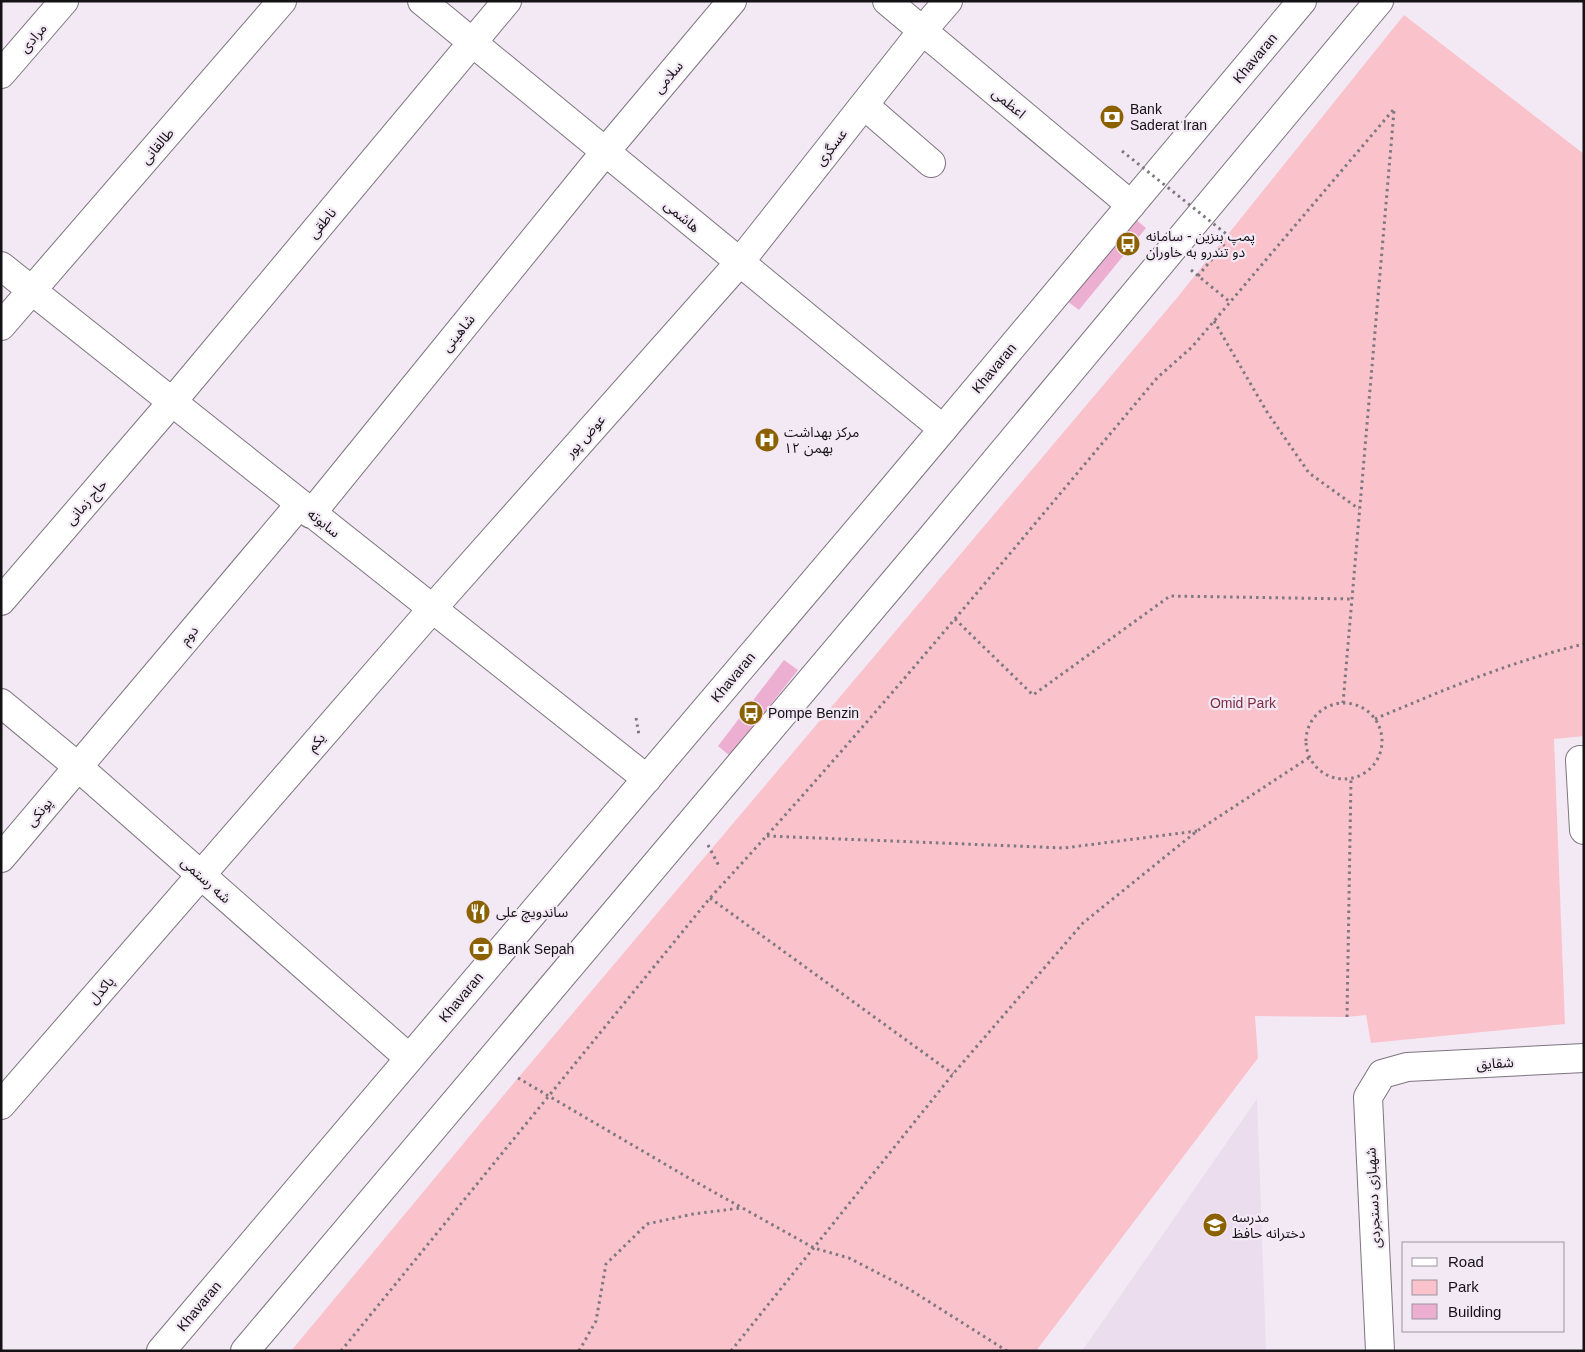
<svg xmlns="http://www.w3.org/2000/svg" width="1585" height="1352" font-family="Helvetica,'Noto Sans Arabic',sans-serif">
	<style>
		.built { fill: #ebdcee }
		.green { fill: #fac2cb }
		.building { fill: #ecafd2 }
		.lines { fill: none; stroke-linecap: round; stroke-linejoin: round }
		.minor-casing { stroke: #7c747e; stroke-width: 30 }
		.primary-casing { stroke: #7c747e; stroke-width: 30 }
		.path { stroke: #7e7880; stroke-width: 3; stroke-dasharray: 2.5 4; stroke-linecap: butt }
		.minor { stroke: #fff; stroke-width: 28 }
		.primary { stroke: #fff; stroke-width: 28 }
		.path-bridge { stroke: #7e7880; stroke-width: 3; stroke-dasharray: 2.5 4; stroke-linecap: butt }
		.labels { text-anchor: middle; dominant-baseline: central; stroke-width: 4.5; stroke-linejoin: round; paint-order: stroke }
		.street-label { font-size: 14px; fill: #151216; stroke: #f3e9f5 }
		.poi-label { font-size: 14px; fill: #151216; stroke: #f3e9f5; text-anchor: start }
		.park-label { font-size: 14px; fill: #7f2d42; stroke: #f3e9f5 }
	</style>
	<rect width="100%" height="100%" fill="#f3e9f5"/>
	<path class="built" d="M1257,1099L1266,1351H1082Z"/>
	<path class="green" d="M1404,15L1584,154V736L1554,739L1565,1024L1371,1043L1366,1015L1347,1017L1255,1016L1258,1058L1036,1351H291L518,1078L1176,299Z"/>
	<path class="building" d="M1135,219L1146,228L1079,310L1063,298Z
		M784,660L798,670L730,756L718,746Z"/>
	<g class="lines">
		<defs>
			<path id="minor" d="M422,1L943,429
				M887,1L1131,205
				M1,74L64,1
				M864,105L931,163
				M1,266L647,779
				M1,326L282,1
				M311,514L605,152L732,1
				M1,601L172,402L507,1
				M1,703L77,766L409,1058
				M1580,760L1584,830
				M1,858L300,504
				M1,1105L432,609L739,263L923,30L948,1
				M1380,1351L1368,1097L1382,1074L1407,1067L1584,1058"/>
			<path id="primary" d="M161,1351L891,491L1302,1
				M245,1351L932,537L1379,1"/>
		</defs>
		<use href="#minor" class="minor-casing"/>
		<use href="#primary" class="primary-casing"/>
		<path class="path" d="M1191,270L1230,302
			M1198,276L1230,237
			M1214,321L1267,412L1309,473L1359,509
			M955,619L1033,695L1170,596L1352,599
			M1343,703L1394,111
			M1306 741a38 38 0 1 1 76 0a38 38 0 1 1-76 0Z
			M636,718L639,735
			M1375,719C1443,690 1512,661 1584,644
			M767,836L1064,848L1197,831
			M708,845L720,868
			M710,898L953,1074
			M1347,1017L1351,778
			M518,1078L687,1177L814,1248L849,1258L909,1289L1007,1351
			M341,1351L710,898C865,730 1010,553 1157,378L1192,347L1394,109
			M579,1351L596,1321L606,1264L647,1224L693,1214L741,1208
			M731,1351L953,1074L1083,923L1197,831L1310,757"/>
		<use href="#minor" class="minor"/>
		<use href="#primary" class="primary"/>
		<path class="path-bridge" d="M1122,151L1230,237"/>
	</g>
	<defs>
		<symbol id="bank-disc" viewBox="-11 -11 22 22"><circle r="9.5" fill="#8b6102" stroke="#f3e9f5"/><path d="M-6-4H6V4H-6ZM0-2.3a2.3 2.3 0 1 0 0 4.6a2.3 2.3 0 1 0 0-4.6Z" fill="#fff"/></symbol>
		<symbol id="bus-disc" viewBox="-11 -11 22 22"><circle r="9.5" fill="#8b6102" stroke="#f3e9f5"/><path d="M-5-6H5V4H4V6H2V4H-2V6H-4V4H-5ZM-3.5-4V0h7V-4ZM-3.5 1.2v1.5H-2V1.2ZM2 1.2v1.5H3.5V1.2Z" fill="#fff"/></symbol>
		<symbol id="hospital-disc" viewBox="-11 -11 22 22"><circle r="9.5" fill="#8b6102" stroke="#f3e9f5"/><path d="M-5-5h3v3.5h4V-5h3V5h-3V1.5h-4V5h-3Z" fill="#fff"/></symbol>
		<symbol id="restaurant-disc" viewBox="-11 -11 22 22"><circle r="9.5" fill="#8b6102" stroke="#f3e9f5"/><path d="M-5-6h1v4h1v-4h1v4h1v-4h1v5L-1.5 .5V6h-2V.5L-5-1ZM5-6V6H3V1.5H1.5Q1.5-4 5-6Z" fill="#fff"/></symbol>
		<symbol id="school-disc" viewBox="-11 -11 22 22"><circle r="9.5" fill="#8b6102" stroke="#f3e9f5"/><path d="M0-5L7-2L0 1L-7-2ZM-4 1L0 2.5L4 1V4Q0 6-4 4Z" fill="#fff"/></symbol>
	</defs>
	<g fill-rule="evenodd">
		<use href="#bank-disc" x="1098" y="103" width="28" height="28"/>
		<use href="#bus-disc" x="1114" y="230" width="28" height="28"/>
		<use href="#hospital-disc" x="753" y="426" width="28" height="28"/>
		<use href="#bus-disc" x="737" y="699" width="28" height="28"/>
		<use href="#restaurant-disc" x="464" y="898" width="28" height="28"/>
		<use href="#bank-disc" x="467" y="935" width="28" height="28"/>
		<use href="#school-disc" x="1201" y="1211" width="28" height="28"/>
	</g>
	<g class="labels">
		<g class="street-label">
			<text transform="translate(33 38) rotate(-49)">مرادی</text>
			<text transform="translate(1255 58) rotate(-50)">Khavaran</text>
			<text transform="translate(668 77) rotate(-50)">سلامی</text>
			<text transform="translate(1009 103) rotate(40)">اعظمی</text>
			<text transform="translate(157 146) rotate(-49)">طالقانی</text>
			<text transform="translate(831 147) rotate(-52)">عسگری</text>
			<text transform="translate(682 216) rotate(40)">هاشمی</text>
			<text transform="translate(322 223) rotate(-50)">ناطقی</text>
			<text transform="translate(458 333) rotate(-51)">شاهینی</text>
			<text transform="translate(994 368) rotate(-50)">Khavaran</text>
			<text transform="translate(585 436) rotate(-48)">عوض پور</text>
			<text transform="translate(86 502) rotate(-49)">حاج زمانی</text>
			<text transform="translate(324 523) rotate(38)">سابوته</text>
			<text transform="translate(189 635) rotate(-50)">دوم</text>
			<text transform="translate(733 677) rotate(-50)">Khavaran</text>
			<text transform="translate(316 742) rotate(-49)">یکم</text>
			<text transform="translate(39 812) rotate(-50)">پونکی</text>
			<text transform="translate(206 880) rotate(42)">شه رستمی</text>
			<text transform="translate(101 990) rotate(-49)">پاکدل</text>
			<text transform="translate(461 997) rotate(-50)">Khavaran</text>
			<text transform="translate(1495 1063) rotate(-3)">شقایق</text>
			<text transform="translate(1373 1198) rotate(-93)">شهبازی دستجردی</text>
			<text transform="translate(199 1306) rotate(-50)">Khavaran</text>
		</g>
		<g class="poi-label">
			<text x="1130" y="109">Bank<tspan x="1130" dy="16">Saderat Iran</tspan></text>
			<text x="1146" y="236">پمپ بنزین - سامانه<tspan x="1146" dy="16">دو تندرو به خاوران</tspan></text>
			<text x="784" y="432">مرکز بهداشت<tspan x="784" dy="16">۱۲ بهمن</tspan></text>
			<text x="768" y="713">Pompe Benzin</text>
			<text x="496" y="912">ساندویچ علی</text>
			<text x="498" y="949">Bank Sepah</text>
			<text x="1232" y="1217">مدرسه<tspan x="1232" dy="16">دخترانه حافظ</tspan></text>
		</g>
		<g class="park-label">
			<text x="1243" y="703">Omid Park</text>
		</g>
	</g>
	<rect width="1585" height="1352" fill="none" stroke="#151216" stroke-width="5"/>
	<rect x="1402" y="1242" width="162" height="90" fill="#f3e9f5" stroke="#9a939c"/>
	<rect x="1412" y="1258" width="25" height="8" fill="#ffffff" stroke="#9a939c"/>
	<text x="1448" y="1267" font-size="15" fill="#151216">Road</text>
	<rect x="1412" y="1280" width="25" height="15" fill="#fac2cb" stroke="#9a939c"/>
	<text x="1448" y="1292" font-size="15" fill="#151216">Park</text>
	<rect x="1412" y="1304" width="25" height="15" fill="#ecafd2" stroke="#9a939c"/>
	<text x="1448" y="1317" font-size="15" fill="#151216">Building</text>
</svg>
